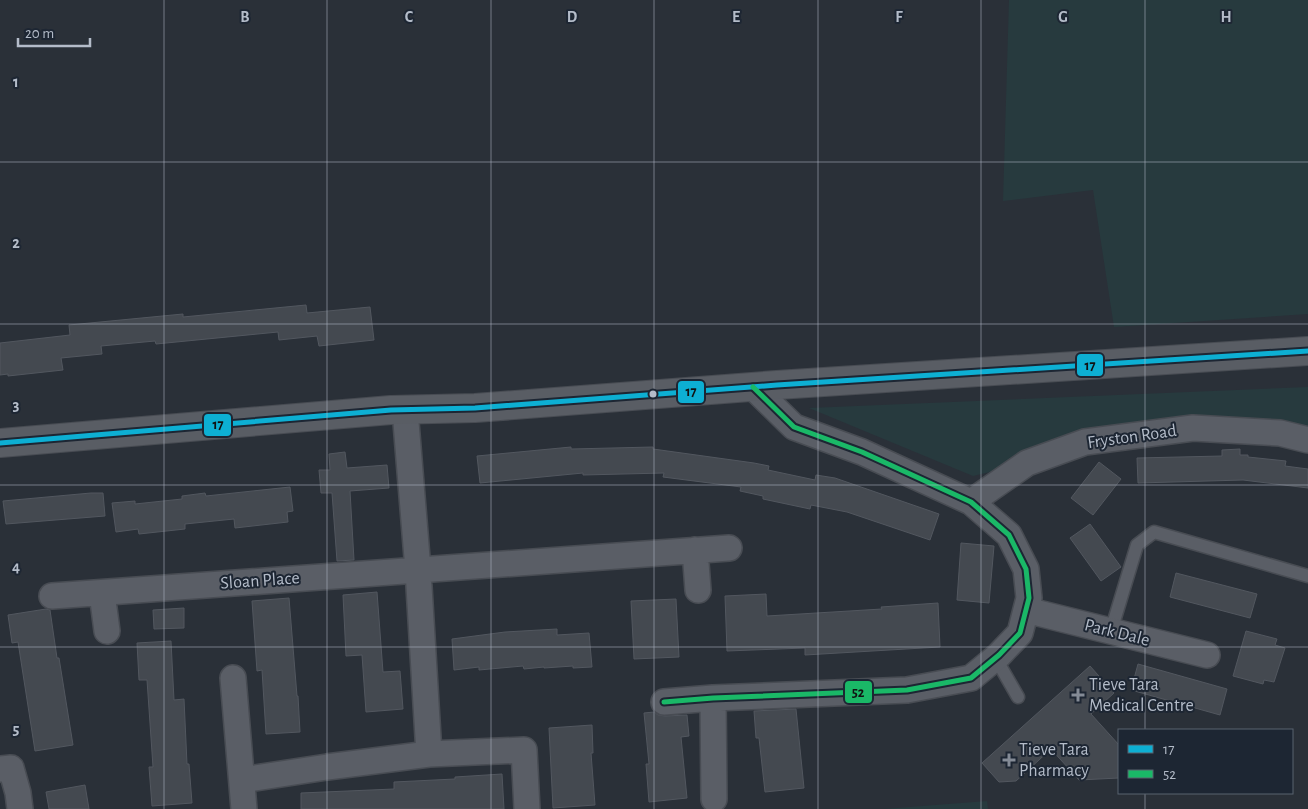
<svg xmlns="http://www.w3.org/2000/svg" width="1308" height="809" font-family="'Alegreya Sans',sans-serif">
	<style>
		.green { fill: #273a3e }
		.building { fill: #444950; stroke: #52575f }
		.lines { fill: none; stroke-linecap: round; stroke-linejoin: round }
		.lane-casing { stroke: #484c53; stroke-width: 15 }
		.street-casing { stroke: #484c53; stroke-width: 28 }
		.secondary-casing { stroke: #484c53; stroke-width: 30 }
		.lane { stroke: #5a5e66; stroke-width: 12 }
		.street { stroke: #5a5e66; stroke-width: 25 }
		.secondary { stroke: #595d64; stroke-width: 28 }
		.bus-1-casing { stroke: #1d2633; stroke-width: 9 }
		.bus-2-casing { stroke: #1d2633; stroke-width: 9 }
		.bus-1 { stroke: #0dafd3; stroke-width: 5 }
		.bus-2 { stroke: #1ab867; stroke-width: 5 }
		.grid { fill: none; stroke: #b4bcc9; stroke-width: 1; stroke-opacity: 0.55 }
		.bus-dot { fill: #b4bcc9; stroke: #1d2633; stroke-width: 2 }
		.poi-dot { fill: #848b96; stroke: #1d2633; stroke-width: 2 }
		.labels { text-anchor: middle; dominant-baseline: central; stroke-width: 4; stroke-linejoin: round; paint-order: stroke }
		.street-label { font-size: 18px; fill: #b4bcc9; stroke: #1d2633 }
		.poi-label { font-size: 18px; fill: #b4bcc9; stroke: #1d2633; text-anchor: start }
		.grid-label { font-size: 16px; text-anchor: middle; font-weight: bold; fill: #b4bcc9; stroke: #1d2633; stroke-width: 4; stroke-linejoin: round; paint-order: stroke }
		.line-badge { stroke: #1d2633; stroke-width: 2 }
		.pale-badge-label { font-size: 14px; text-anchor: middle; font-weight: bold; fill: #111 }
	</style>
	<rect width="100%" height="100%" fill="#2a3038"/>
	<path class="green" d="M1009,0H1308V314L1114,327L1093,190L1003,201Z
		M1308,387V440L1193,428L1027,463L973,476L809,408Z
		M987,801L988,809H884Z"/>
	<path class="building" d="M306,305L307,313L370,307L374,340L319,346L317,336L279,340L278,332L156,344L155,341L101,346L102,354L61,358L63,370L8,376V374L0,375V343L70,335L69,325L183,314V317Z
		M571,447V449L653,447V449L754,463L769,466L768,470L815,480L816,475L835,478L939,514L930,540L847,512L811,505L810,509L763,499V496L740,491L741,487L663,477L664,473L583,475V473L480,483L477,456Z
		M1240,449V455H1248V457L1286,461L1285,466L1308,469V488L1243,480L1138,483L1137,458L1222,456V450Z
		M345,452L347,468L387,465L389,488L350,491L354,560L337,561L332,493H321L319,470H330L329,454Z
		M1099,462L1121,479L1093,515L1071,498Z
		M290,487L293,511L287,512L288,522L235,528L234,519L185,524V529L139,534L138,529L116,532L112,503L135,501V504L182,499V496L205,493L206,496Z
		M91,493H103L105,516L6,524L3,501Z
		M1090,524L1121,567L1101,581L1070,538Z
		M961,543L994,546L989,603L957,600Z
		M1176,573L1257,594L1250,618L1170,597Z
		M377,592L383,672L400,671L403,709L366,712L362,655L346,656L343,595Z
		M766,594L767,616L882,609L881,607L938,603L940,647L805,655V648L727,651L725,596Z
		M289,598L297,696H298L300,732L266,734L262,670L257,671L252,601Z
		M676,599L679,657L634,659L631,601Z
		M184,608V628L154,629L153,610Z
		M46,609L50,610L57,658H59L73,745L35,751L18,642L12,643L8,615Z
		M557,629V635L589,633L592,667L573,668V666L544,668V667L524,669L523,666L479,670V667L454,670L452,639L505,632Z
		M1246,631L1277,639L1275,645L1285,648L1274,682L1264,680L1263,684L1233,676Z
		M171,641L174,700L184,699L187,764H189L192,803L152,806L149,767H153L147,680H139L137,643Z
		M1138,664L1227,689L1220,715L1131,690Z
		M1090,666L1114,693L1091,714L1119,745V778L1079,780L1051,749L1016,781L999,782L982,763Z
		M796,709L804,788L765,792L759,738H756L754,711Z
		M654,712L658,715L665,716L687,715L689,736L681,737L687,798L649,802L646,764H649L644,713Z
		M592,725L593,753H591L595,805L553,808L549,728Z
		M502,774L504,809H301V793L394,789V782L455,779V777Z
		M85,785L89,809H49L46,792Z"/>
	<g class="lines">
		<defs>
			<path id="lane" d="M1111,631L1137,545L1154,532L1308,576
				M995,657L1018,697"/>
			<path id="street" d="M405,410L418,570L429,754
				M971,502L1027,463L1085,442L1193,428L1280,433L1308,440
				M695,550L698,590
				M102,593L107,631
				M52,596L729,548
				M1026,610L1207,655
				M233,678L244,809
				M713,698L714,799
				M664,702L713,698L907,690L971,678L999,655L1020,633L1029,598L1026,569L1009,535L971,502L862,452L794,427L753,387
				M0,769L11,768L18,793L20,809
				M242,780L327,767L429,754L524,750L527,809"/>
			<path id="secondary" d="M0,443L391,410L475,408L777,385L1308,351"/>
		</defs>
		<use href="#lane" class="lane-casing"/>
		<use href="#street" class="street-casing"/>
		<use href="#secondary" class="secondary-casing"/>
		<use href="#lane" class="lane"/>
		<use href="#street" class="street"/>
		<use href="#secondary" class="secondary"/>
		<defs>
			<path id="bus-1" d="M0,443L391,410L475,408L777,385L1308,351"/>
			<path id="bus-2" d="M664,702L713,698L907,690L971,678L999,655L1020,633L1029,598L1026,569L1009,535L971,502L862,452L794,427L753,387"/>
		</defs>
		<use href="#bus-1" class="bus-1-casing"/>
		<use href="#bus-2" class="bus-2-casing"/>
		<use href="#bus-1" class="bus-1"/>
		<use href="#bus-2" class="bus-2"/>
	</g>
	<path class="grid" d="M164,0V809M327,0V809M491,0V809M654,0V809M818,0V809M981,0V809M1145,0V730M0,162H1308M0,324H1308M0,485H1308M0,647H1308M1145,793V809"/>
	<circle class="bus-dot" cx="653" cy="394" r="4.5"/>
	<g class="poi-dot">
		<path d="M1075.5 687.5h5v5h5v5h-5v5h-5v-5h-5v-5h5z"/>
		<path d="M1006.5 752.5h5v5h5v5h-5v5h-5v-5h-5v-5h5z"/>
	</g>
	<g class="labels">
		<g class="street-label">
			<text transform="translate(1132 437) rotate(-8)">Fryston Road</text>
			<text transform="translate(260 581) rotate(-4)">Sloan Place</text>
			<text transform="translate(1117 633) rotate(14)">Park Dale</text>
		</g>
		<g class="poi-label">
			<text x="1089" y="685">Tieve Tara<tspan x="1089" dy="21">Medical Centre</tspan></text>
			<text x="1019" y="750">Tieve Tara<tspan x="1019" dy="21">Pharmacy</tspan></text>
		</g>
	</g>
	<g class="grid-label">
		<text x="245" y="22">B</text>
		<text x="409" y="22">C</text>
		<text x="572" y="22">D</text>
		<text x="736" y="22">E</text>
		<text x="899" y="22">F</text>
		<text x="1063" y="22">G</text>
		<text x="1226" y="22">H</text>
		<text x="16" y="87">1</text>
		<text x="16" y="248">2</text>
		<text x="16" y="410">3</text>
		<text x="16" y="572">4</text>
		<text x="16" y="734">5</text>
	</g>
	<g class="line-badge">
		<rect x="1076" y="353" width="28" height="24" rx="5" fill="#0dafd3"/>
		<rect x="677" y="380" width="28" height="24" rx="5" fill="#0dafd3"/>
		<rect x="203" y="413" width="29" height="24" rx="5" fill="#0dafd3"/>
		<rect x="844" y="680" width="29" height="24" rx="5" fill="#1ab867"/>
	</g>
	<g class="pale-badge-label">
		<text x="1090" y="370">17</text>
		<text x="691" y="396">17</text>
		<text x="218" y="429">17</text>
		<text x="858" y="697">52</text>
	</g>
	<rect x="1118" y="729" width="175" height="65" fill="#1d2633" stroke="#59626f"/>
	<rect x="1128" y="745" width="25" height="8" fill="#0dafd3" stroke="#59626f"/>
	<text x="1163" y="754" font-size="15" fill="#b4bcc9">17</text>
	<rect x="1128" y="770" width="25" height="8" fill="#1ab867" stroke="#59626f"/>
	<text x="1163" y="779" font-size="15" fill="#b4bcc9">52</text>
	<path d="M18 38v8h72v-8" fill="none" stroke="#b4bcc9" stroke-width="2.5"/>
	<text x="25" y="38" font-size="15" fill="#b4bcc9" stroke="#1d2633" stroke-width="4" paint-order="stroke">20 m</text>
</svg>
